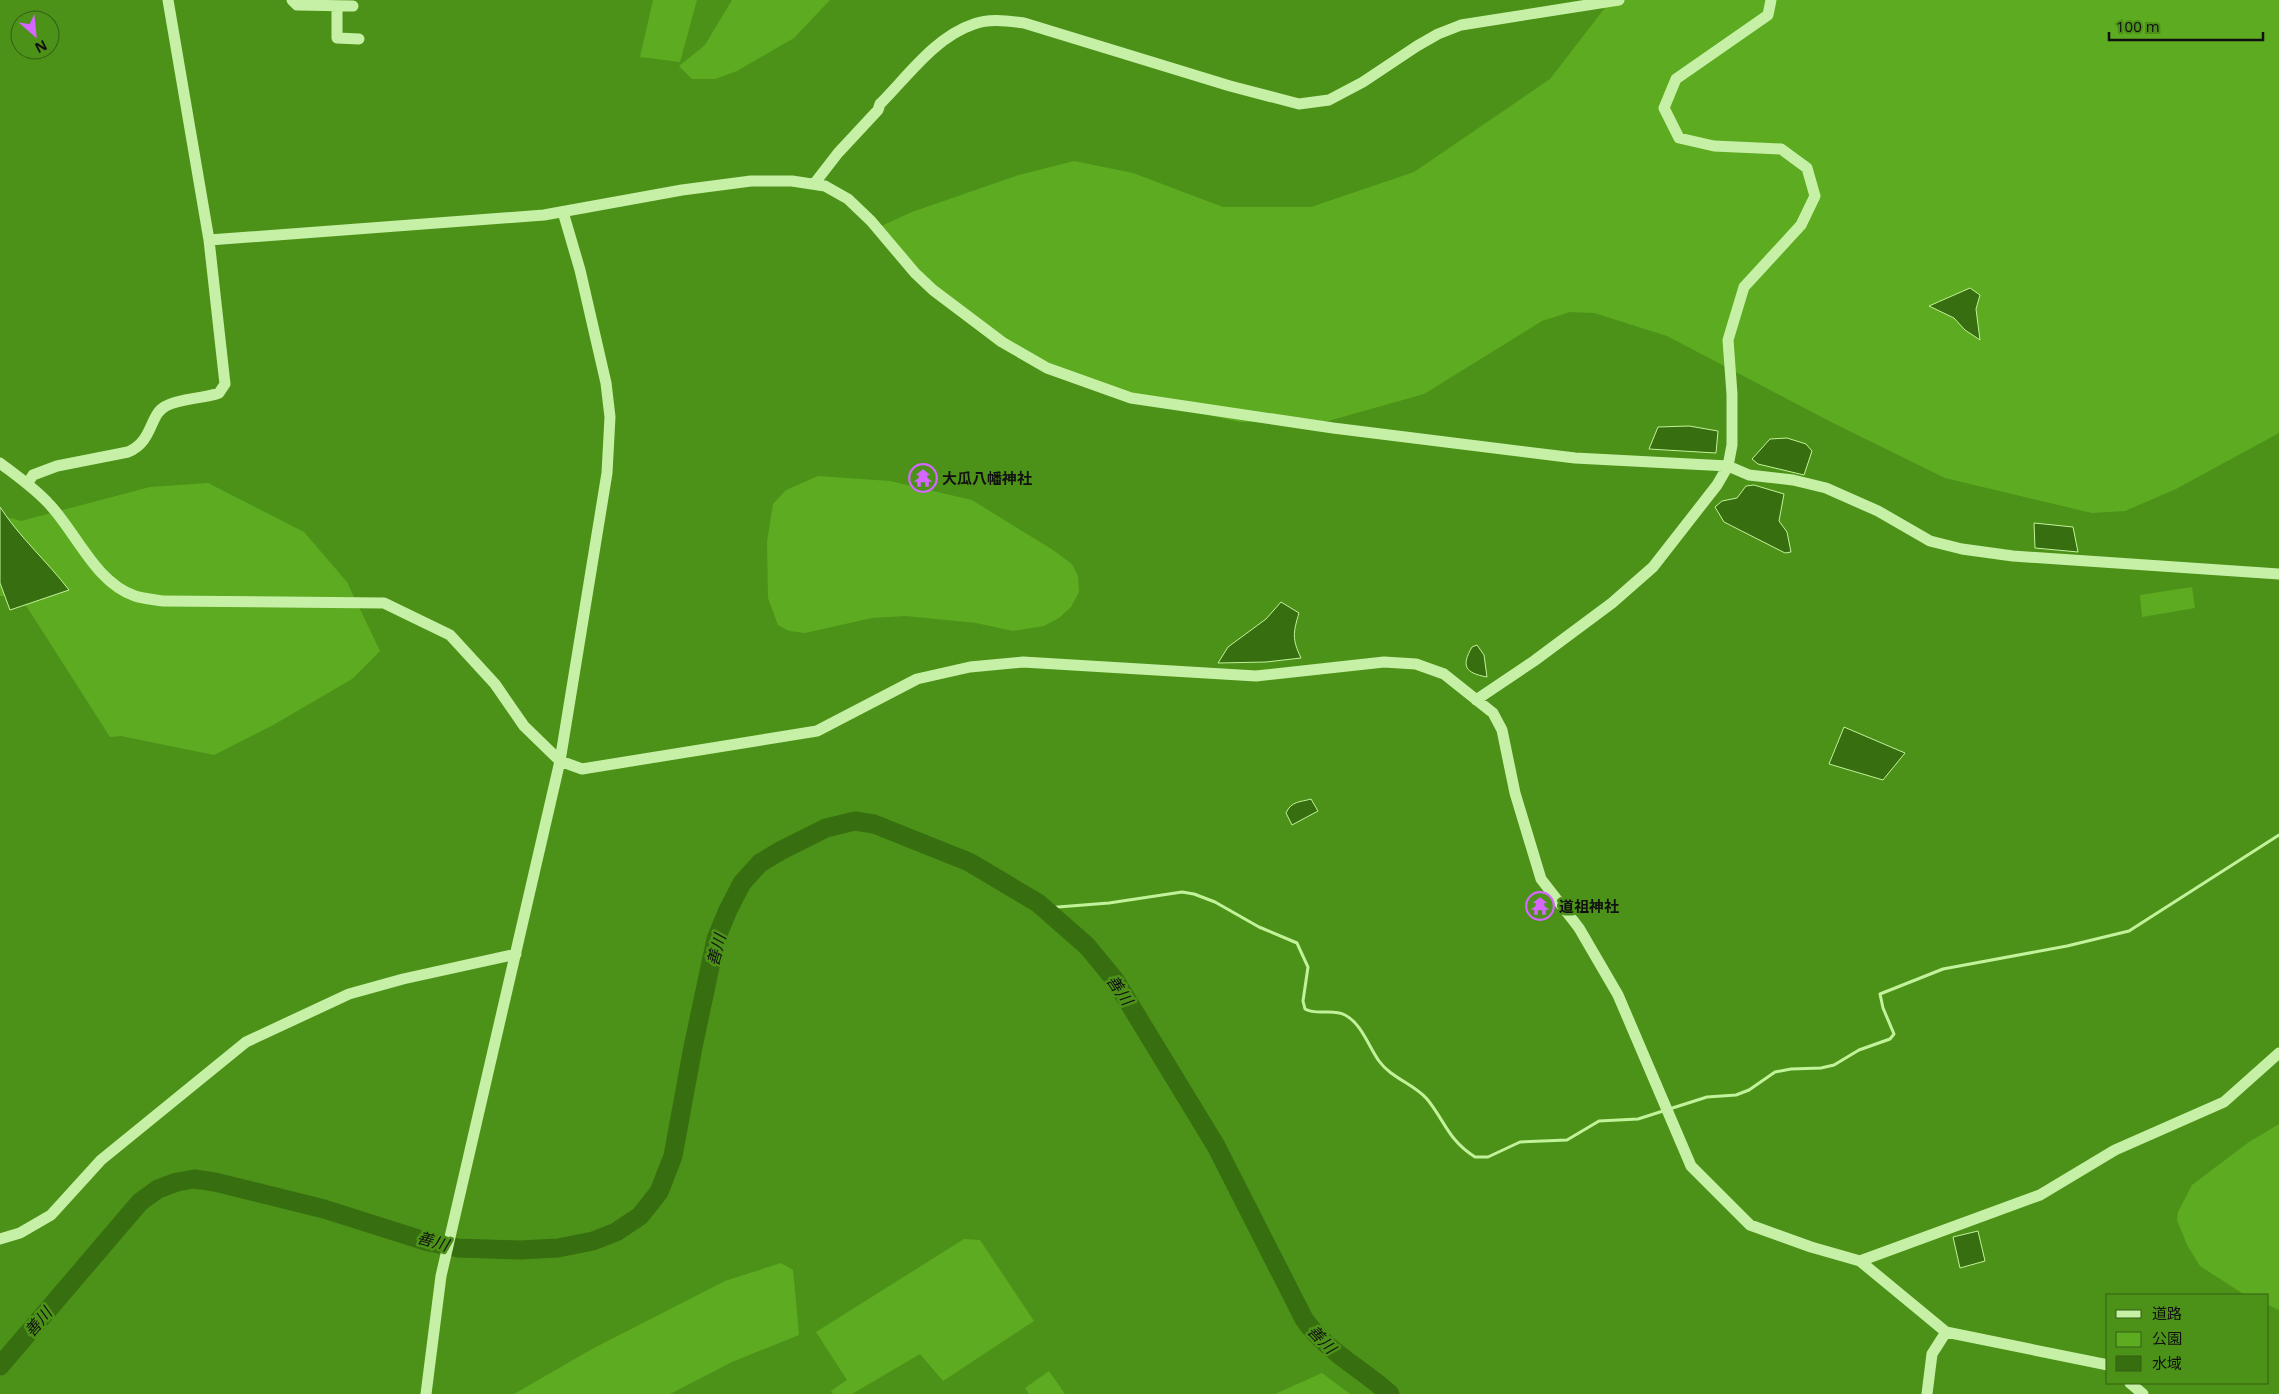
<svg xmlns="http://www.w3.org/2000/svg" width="2279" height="1394" font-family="'Open Sans','Noto Sans JP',sans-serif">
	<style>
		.green { fill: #5dab21 }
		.water { fill: #376f10; stroke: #c2f29a }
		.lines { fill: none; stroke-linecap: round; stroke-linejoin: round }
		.stream { stroke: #c2f29a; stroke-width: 3 }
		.river { stroke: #376f10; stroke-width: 19 }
		.minor { stroke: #c7f0a7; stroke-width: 11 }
		.labels { text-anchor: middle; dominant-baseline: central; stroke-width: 5; stroke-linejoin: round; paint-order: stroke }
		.poi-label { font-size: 15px; font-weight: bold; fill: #111; stroke: #4c9218; text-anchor: start }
		.water-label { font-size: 16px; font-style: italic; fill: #111; stroke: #4c9218 }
	</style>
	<rect width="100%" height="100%" fill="#4c9218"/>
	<path class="green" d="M653,0H697L680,62L640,57Z
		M732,0H830L794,38L737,71L715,79H692L679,66L705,45Z
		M1611,0H2279V433L2176,489L2125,511L2092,513L1945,478L1835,424L1667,336L1594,313L1570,312L1542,321L1424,394L1328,421L1240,422L1100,391L996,345L926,287L879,227L912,212L1019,175L1074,161L1133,173L1223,207H1311L1414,172L1550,79Z
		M818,476L890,481L972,500L1053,550L1072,564L1078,576L1079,592L1071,607L1059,618L1044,626L1013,631L976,623L906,616L872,618L805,633L789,631L778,625L768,598L767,542L773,504L786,490Z
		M208,483L304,532L347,582L380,651L352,679L275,724L214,755L121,736L110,737L27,607L11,596H0V515L21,521L150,487Z
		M2192,587L2195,608L2142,617L2140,595Z
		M2279,1124V1310L2268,1305V1295H2245L2200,1266L2187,1245L2177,1220L2178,1212L2192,1185L2249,1142Z
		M964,1239L980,1240L1034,1321L943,1381L920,1354L852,1394H833L831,1391L847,1380L816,1332Z
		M781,1263L793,1270L799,1335L732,1362L670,1394H514L592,1349L725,1281Z
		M1049,1371L1065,1394H1029L1025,1388Z
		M1322,1373L1350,1394H1275Z"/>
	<path class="water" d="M1970,288L1980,295L1976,309L1980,340L1965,330L1954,318L1929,306Z
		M1689,426L1718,431L1716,453L1649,449L1658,427Z
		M1787,438L1806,444L1812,451L1804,475L1758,464L1752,459L1770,439Z
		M1754,485L1784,494L1779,521L1787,532L1791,552L1785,553L1724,522L1715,507L1722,501L1737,498L1746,486Z
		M0,507C20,538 47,561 69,590L10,610L0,583Z
		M2034,523L2073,527L2078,552L2035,548Z
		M1281,602L1299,613C1293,633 1292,639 1301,658L1266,662L1218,663L1228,647L1266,619Z
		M1477,645L1484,655L1487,677C1465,673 1461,666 1472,647Z
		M1844,727L1905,753L1883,780L1829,764Z
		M1311,799L1318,811L1292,825L1286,813C1291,801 1301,802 1311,799Z
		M1978,1231L1985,1261L1960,1268L1953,1237Z"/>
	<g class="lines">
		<path class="stream" d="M1045,908L1109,903L1182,892L1194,894L1215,902L1259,927L1297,943L1308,967L1303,1001L1305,1009C1318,1016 1332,1008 1345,1015C1361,1023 1369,1047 1379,1061C1391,1078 1414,1084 1427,1099C1445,1121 1448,1140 1475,1157H1488L1520,1142L1567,1140L1599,1121L1638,1119L1707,1097L1736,1095L1749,1090L1775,1072L1791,1069L1821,1068L1834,1065L1859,1050L1890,1039L1894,1034L1883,1008L1880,994L1943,969L2067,946L2129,931L2279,835"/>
		<path class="river" d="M0,1366L140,1202L158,1189L177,1182L194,1179L215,1182L324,1209L425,1241L458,1248L520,1250L558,1248L593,1241L616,1232L640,1216L659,1192L673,1156L693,1047L716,939L728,910L742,883L760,863L780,851L826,828L855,821L874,824L969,862L1038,903L1087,946L1115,980L1216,1146L1304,1319C1327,1352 1361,1368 1390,1394"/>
		<path class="minor" d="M292,0L297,5L353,6
			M337,6V38L359,39
			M814,184L838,153L878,110L880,104C908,76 935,37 974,24C990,18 1008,21 1024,23L1230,86L1299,104L1329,100L1363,82L1417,46L1438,34L1461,25L1619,0
			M209,240L544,215L682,190L751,181H792L825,186L848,199L871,221L915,273L933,290L1002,342L1047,368L1131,398L1333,428L1575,458L1728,466L1749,475L1793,480L1826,488L1878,511L1930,541L1962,549L2013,556L2279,574
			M0,463C17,476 36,489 50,505C77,534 96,583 135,596C144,599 153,599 162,601L384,603L450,635L495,684L524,726L560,761L582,769L817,731L917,679L970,667L1023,662L1256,676L1384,662L1416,664L1444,674L1493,713L1502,730L1515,793L1541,879L1579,928L1618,995L1691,1166L1750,1225L1811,1247L1860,1261L1946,1332L2108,1365
			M27,484L33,475L57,466L128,452C154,441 149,414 166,406C181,398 202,399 219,393L225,384L209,240L168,0
			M1476,700L1534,661L1612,603L1653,567L1717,485L1728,466L1732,445V394L1728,340L1744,287L1801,225L1815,196L1807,168L1781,149L1714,146L1679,138L1664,108L1676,79L1768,15L1771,0
			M0,1239L20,1233L51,1215L101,1160L246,1042L349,994L403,979L516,954
			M1860,1261L2040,1195L2115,1150L2224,1102L2279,1053
			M2130,1383L2143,1394
			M426,1394L441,1276L560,761L607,473L610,417L606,383L580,270L563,212
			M1927,1394L1932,1354L1946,1332"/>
	</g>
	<defs>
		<symbol id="temple-ring" viewBox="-11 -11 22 22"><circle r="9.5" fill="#4c9218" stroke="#d566ff" stroke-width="1.5"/><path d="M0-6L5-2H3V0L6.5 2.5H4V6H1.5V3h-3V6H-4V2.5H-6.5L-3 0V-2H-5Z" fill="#d566ff"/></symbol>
	</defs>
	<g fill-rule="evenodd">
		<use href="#temple-ring" x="907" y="462" width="32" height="32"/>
		<use href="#temple-ring" x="1524" y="890" width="32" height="32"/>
	</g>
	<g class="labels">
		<g class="poi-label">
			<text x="942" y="478">大瓜八幡神社</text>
			<text x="1559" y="906">道祖神社</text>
		</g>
		<g class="water-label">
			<text transform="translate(716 950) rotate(-75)">善川</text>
			<text transform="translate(1120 990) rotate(56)">善川</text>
			<text transform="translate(433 1241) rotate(16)">善川</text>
			<text transform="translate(38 1322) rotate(-50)">善川</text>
			<text transform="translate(1322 1339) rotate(46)">善川</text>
		</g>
	</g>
	<rect x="2106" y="1294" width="162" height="90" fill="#4c9218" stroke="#345e15"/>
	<rect x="2116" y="1310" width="25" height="8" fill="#c7f0a7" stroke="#345e15"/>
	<text x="2152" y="1319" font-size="15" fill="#111111">道路</text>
	<rect x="2116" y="1332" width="25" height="15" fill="#5dab21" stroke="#345e15"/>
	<text x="2152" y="1344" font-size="15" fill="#111111">公園</text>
	<rect x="2116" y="1356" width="25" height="15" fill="#376f10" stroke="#345e15"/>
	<text x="2152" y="1369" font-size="15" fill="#111111">水域</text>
	<g transform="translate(35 35) rotate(153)"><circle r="24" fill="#4c9218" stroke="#345e15"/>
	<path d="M0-4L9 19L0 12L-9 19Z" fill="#d566ff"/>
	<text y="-8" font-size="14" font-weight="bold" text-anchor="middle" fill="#111111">N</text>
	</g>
	<path d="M2109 32v8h154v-8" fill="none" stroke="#111111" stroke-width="2.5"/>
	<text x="2116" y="32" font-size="15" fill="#111111" stroke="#4c9218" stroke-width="4" paint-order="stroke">100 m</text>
</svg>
